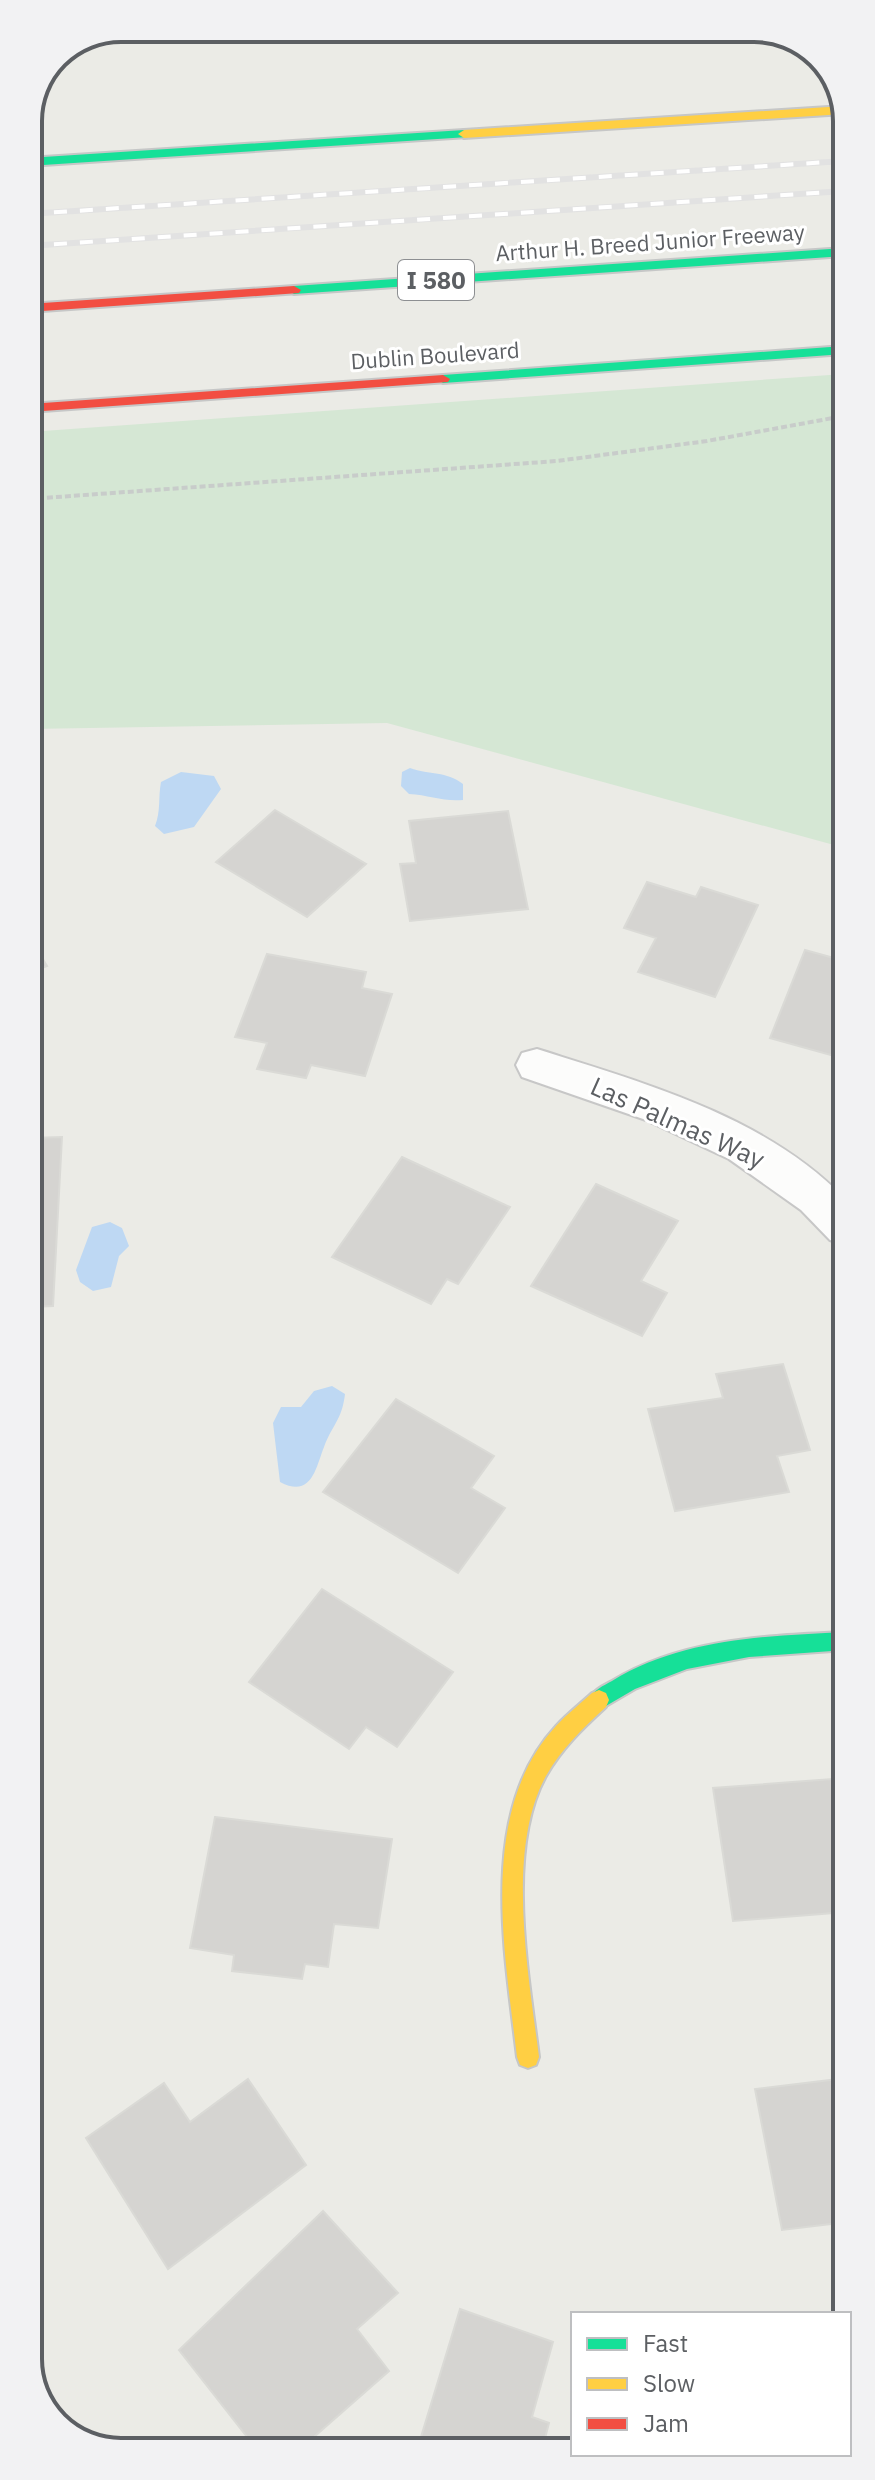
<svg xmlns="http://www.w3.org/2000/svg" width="875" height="2480" font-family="'IBM Plex Sans',sans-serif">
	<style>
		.green { fill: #d5e7d4 }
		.water { fill: #bed8f3 }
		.building { fill: #d5d4d1; stroke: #dadad6; stroke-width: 2 }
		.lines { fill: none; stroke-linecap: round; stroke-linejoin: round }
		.street-casing { stroke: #c7c7c7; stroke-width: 4 }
		.fast-casing { stroke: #c6c7c7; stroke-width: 4 }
		.slow-casing { stroke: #c6c7c7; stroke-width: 4 }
		.jam-casing { stroke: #c6c7c7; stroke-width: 4 }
		.path { stroke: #c8ccca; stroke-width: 4; stroke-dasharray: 6 3; stroke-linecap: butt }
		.street { fill: #fcfcfb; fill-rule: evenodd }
		.fast { fill: #16e098; fill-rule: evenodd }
		.slow { fill: #ffcf43; fill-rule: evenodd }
		.jam { fill: #f24e42; fill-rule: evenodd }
		.rail-casing { stroke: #e2e2e2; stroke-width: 6 }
		.rail { stroke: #fff; stroke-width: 4; stroke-dasharray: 13; stroke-linecap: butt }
		.labels { text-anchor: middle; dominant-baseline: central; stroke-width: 6; stroke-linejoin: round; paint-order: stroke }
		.far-street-label { font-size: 22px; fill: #5c5f63; stroke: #fff }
		.shield { fill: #fff; stroke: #8d8f92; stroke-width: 2 }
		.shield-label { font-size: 24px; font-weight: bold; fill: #5c5f63 }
		.street-label { font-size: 26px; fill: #5c5f63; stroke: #fff }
		.rim { fill: none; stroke: #5c5f63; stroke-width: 4 }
	</style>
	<rect width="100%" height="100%" fill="#ebebe6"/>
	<path class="green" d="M844,374L845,848L387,723L29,729V432Z"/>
	<path class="water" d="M410,768C430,775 446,771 463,784V800C444,802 429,795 409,794L401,786L402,772Z
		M181,772L214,776L221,789L194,827L164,834L155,826C161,811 158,798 161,782Z
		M110,1222L122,1228L129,1246L119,1256L111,1287L93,1291L80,1282L76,1270L92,1227Z
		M332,1386L345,1394C342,1420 332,1425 324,1447C316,1467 312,1499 280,1482L273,1423L281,1407H301L314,1391Z"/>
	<path class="building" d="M275,810L366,864L307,917L216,862Z
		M508,811L528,909L410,921L400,864L416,863L409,821Z
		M647,882L696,897L701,887L758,905L715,997L638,972L656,938L624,928Z
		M29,936L47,966L29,973Z
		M805,950L845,961V1059L770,1038Z
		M267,954L366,972L362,988L392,994L365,1076L311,1065L306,1078L257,1069L267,1043L235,1037Z
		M62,1137L53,1306L30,1307V1138Z
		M402,1157L510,1207L458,1284L447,1279L431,1304L332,1257Z
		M596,1184L678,1221L641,1281L667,1293L642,1336L531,1286Z
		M783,1364L810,1450L777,1456L789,1492L675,1511L648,1409L723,1398L716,1374Z
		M396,1399L494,1456L471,1488L505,1508L458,1573L323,1492Z
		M322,1589L453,1672L397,1747L366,1727L349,1749L249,1682Z
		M846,1778V1912L733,1921L713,1788Z
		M215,1817L392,1839L378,1928L334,1924L328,1967L305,1964L302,1979L232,1971L234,1955L190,1948Z
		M847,2078V2222L782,2230L755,2089Z
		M248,2079L306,2165L168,2269L86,2138L164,2083L190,2122Z
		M323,2211L398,2293L357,2329L389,2371L298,2451H258L179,2350Z
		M460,2309L553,2342L532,2417L549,2423L542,2450H417Z"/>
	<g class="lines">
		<defs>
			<path id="street" d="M537,1049C644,1083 765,1116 845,1199V1245L830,1240L801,1210L729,1159L646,1120L522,1077L516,1065L522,1053Z"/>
			<path id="fast" d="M464,130L468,131V137L28,166V158Z
				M844,248V256L294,294L287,290L294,286Z
				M844,346V354L443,383L436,379L443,375Z
				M846,1632V1650L749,1657L687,1669L635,1689L599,1710L592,1707L589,1700C593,1690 603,1686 612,1681C682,1638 767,1636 846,1632Z"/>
			<path id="slow" d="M844,106V114L464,138L458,134L464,130Z
				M599,1690L606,1693L609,1700L606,1707C583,1728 562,1748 546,1776C505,1850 529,1977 539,2057L536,2065L528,2068L520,2065L517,2057C505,1954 477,1811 556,1726C567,1714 580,1704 592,1693Z"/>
			<path id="jam" d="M294,286L301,290L299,293L28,312V304Z
				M443,375L450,379L448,382L29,412V404Z"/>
		</defs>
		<use href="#street" class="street-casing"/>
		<use href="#fast" class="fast-casing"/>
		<use href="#slow" class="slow-casing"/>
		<use href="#jam" class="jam-casing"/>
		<path class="path" d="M29,499L557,461L707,441L844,416"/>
		<use href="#street" class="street"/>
		<use href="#fast" class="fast"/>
		<use href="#slow" class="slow"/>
		<use href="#jam" class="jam"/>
		<defs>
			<path id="rail" d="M28,214L844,161
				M28,246L844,191"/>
		</defs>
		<use href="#rail" class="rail-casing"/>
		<use href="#rail" class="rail"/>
	</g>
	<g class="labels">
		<g class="far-street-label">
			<text transform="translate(650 242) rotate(-4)">Arthur H. Breed Junior Freeway</text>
			<text transform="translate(435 355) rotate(-4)">Dublin Boulevard</text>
		</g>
		<rect class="shield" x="398" y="260" width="76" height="40" rx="6"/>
		<g class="shield-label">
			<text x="436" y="280">I 580</text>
		</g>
		<g class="street-label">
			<text transform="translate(678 1122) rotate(24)">Las Palmas Way</text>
		</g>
	</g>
	<path d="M0 0H875V2480H0ZM121 42H754A79 79 0 0 1 833 121V2359A79 79 0 0 1 754 2438H121A79 79 0 0 1 42 2359V121A79 79 0 0 1 121 42Z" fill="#f2f2f3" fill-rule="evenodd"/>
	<path class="rim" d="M121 42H754A79 79 0 0 1 833 121V2359A79 79 0 0 1 754 2438H121A79 79 0 0 1 42 2359V121A79 79 0 0 1 121 42Z"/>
	<rect x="571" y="2312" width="280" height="144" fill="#ffffff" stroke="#bebfc1" stroke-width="2"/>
	<rect x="587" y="2338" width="40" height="12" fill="#16e098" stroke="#bebfc1" stroke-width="2"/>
	<text x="643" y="2352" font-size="24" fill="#5c5f63">Fast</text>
	<rect x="587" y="2378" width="40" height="12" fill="#ffcf43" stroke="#bebfc1" stroke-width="2"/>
	<text x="643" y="2392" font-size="24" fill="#5c5f63">Slow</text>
	<rect x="587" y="2418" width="40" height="12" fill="#f24e42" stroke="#bebfc1" stroke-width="2"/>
	<text x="643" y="2432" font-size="24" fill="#5c5f63">Jam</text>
</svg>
